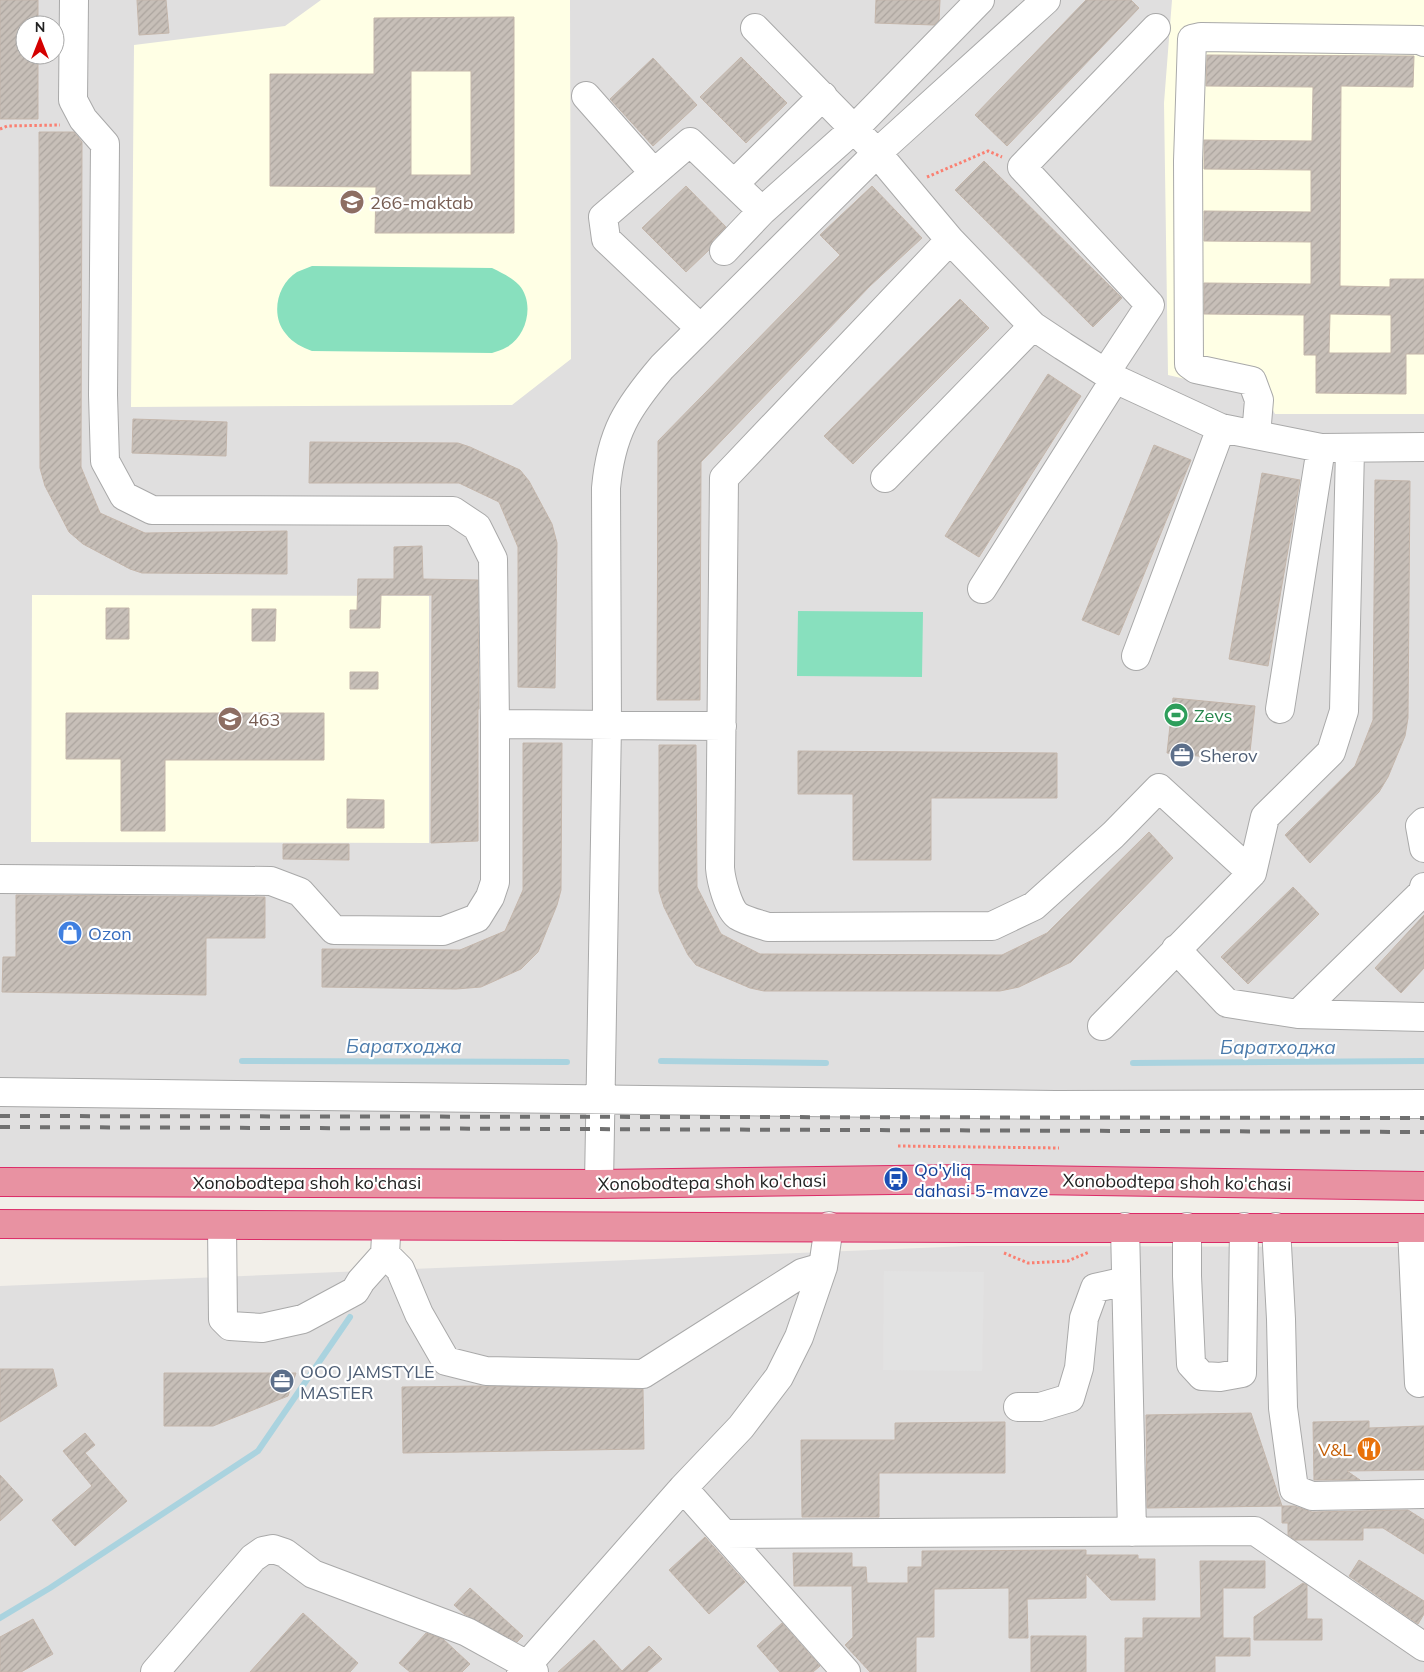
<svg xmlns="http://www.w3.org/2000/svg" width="1424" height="1672" font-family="Mulish,sans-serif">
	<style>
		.residential { fill: #e0dfdf; fill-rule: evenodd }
		.education { fill: #ffffe5 }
		.pitch { fill: #88e0be }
		.parking { fill: #e2e2e2 }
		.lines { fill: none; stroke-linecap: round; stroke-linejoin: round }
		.stream { stroke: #aad3df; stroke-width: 6 }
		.building { fill: url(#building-hatch); stroke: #c4b6ab; fill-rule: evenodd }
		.minor-casing { stroke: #a9a9a9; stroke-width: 30 }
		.highway-casing { stroke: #dc2a67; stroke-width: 30 }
		.path { stroke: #fa8072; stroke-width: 3; stroke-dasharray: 2.5 2.5; stroke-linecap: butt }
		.minor { stroke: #fff; stroke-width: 28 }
		.highway { stroke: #e892a2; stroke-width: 28 }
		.rail { stroke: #707070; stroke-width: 4; stroke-dasharray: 10 10; stroke-linecap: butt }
		.labels { text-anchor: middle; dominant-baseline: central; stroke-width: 4.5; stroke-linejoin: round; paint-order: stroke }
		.education-label { font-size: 18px; fill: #785e54; stroke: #fff; text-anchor: start }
		.leisure-label { font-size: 18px; fill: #27864d; stroke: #fff; text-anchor: start }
		.service-label { font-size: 18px; fill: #4e5e75; stroke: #fff; text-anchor: start }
		.shop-label { font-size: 18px; fill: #366cbe; stroke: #fff; text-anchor: start }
		.transit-label { font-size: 18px; fill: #164399; stroke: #fff; text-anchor: start }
		.street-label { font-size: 18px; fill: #222; stroke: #fff }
		.food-label { font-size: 18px; fill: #c56008; stroke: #fff; text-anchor: end }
		.water-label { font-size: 19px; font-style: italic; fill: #4a7aab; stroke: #fff }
	</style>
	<defs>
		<pattern id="building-hatch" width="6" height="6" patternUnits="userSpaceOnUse" patternTransform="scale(1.25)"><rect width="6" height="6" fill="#c7bfb8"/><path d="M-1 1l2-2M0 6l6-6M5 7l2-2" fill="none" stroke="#aba49e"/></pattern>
	</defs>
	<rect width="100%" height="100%" fill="#f2efe9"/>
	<path class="residential" d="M0,0H1424V1186L0,1182ZM25,25H55V55H25Z
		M968,1246L1424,1247V1672H0V1286Z"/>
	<path class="education" d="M321,0H570L571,359L512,405L131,407L134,45L285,26Z
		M1172,0H1424V414H1275L1267,398L1168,375L1164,103Z
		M32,595L429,596V843L31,842Z"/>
	<path class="pitch" d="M312,266L492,268C502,273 511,277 519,285C535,303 527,336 507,347C502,350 497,351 492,353L312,351C302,347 293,343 286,334C270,316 277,284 297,272C302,270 307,268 312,266Z
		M798,611L923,612L922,677L797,676Z"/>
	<path class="parking" d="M884,1271L984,1272L982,1371L883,1370Z"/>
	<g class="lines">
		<path class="stream" d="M242,1061L567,1062
			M661,1061L826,1063
			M1133,1063L1424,1061
			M0,1618L50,1588L258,1451L350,1317"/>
	</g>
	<path class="building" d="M0,0H38V25H25V55H38V119H0Z
		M137,0H166L169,33L139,35Z
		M876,0H940L939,20L934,25L875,23Z
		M1086,0H1131L1139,8L1007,146L975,115Z
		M514,17V233H375L376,187L270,186V74H374V18ZM411,71H471V175H411Z
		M1207,55L1414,56L1413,87L1341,86L1340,286L1390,287V279H1424V354H1406V394L1316,393V355H1304V315L1204,314V283L1311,284V242L1204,241V211L1311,212V170L1204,169V140L1312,141L1313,87L1206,86ZM1330,314L1391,315V353H1329Z
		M741,57L787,103L746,143L700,97Z
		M653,58L697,105L653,146L610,99Z
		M39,132H74L82,142L81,467L100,513L145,533L287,531V574L142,573L130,569L83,544L69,532L45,486L40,468Z
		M984,161L1122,298L1093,327L955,190Z
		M686,186L726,227L713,240L709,250L686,272L642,228Z
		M872,186L922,238L870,286L701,462L700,700H657L658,441L840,255L820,235Z
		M960,299L989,328L853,464L824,436Z
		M1048,374L1081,396L979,557L945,536Z
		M133,419L227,422L226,456L132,453Z
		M310,442L458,443L470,447L520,470L529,481L552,524L557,543L555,688L518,687V547L499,502L459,483H309Z
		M1154,445L1191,460L1119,635L1082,620Z
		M1262,473L1300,480L1268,666L1229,659Z
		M1375,480L1410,481L1408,718L1405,736L1388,777L1379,792L1310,863L1285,835L1355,766L1373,720Z
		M422,546L423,579L478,580L479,709H478V841L431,843L432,595H381L380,628H350V610H357L358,579H394V547Z
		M106,608H129V639H106Z
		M252,609H276L275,641H252Z
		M350,672H378V689H350Z
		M1173,698L1255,706L1249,761L1167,753Z
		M66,713H324V760H165V831H121V759H66Z
		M523,743H562L561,890L557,905L538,952L521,969L481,987L456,989L322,987V949L460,950L505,931L523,890Z
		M659,745H696L697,887L721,934L760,954L1002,955L1047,933L1149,832L1173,858L1071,962L1019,987L1000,991H764L750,988L696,965L688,955L664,907L659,891Z
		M798,751L1057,753V798H931V860H853V794H798Z
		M347,799L384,800V828H347Z
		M283,844H349V860L283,859Z
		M1293,887L1319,914L1248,984L1221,957Z
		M16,895L265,897V938H206V995L2,992L3,957H16Z
		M1424,915V968L1401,993L1375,968Z
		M0,1369H53L57,1386L0,1422Z
		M164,1373H296L288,1396L213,1426H164Z
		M481,1386L643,1389L644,1449L403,1453L402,1387Z
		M1251,1413L1282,1506L1147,1508L1146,1415Z
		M1369,1421V1428L1424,1426V1470L1347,1471L1360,1480H1314L1313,1422Z
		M1005,1422V1473H879V1517H802L801,1440H895V1423Z
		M85,1433L95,1445L85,1453L127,1501L75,1546L52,1520L92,1486L63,1451Z
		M0,1475L23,1500L0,1521Z
		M1282,1506H1294L1312,1512L1408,1510L1424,1520V1554L1383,1528H1363V1540H1295L1288,1535V1523H1282Z
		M705,1537L745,1582L709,1614L669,1570Z
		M1086,1550V1555H1138V1559H1155V1600H1111L1086,1574V1598L1027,1599L1028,1638H1009V1588L934,1589V1637H916V1672H870L845,1645L853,1637L852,1586H794L793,1553H852V1567H866L867,1583H908V1567H922V1551Z
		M1359,1560L1424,1601V1614L1418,1624L1349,1576Z
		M1200,1561H1265V1588H1223V1638H1250V1656H1215V1672H1125V1638H1143V1618H1201Z
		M1303,1583L1307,1585V1619H1322V1640H1254V1617Z
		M470,1588L523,1636L517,1642L464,1614L454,1605Z
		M303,1613L358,1663L350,1672H250Z
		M33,1619L53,1654L21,1672H0V1637Z
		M782,1623L820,1666L813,1672H780L757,1646Z
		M426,1633L443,1639L470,1664L462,1672H410L399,1663Z
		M1031,1636H1086V1672H1031Z
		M594,1640L622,1671L649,1646L662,1659L647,1672H558Z"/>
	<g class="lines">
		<defs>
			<path id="minor" d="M755,28L854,129L877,153L950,240L1033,326L1063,346L1115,379L1221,428L1321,448L1424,447
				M586,96L654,173L603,217L606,239L700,328
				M654,173L690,142L762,211L724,251
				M734,184L823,96
				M762,211L854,129L980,0
				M950,240L724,478L720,868C721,880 728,909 738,916C746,921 759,924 768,927L992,926L1034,906L1113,835L1159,788L1252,873
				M1106,372L1150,305L1022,167L1156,28
				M1256,435L1259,400L1252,381L1196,369L1189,364L1188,161L1192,39L1201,37L1420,40L1424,42
				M885,478L1033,326
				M982,589L1115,379
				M1136,656L1221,428
				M1280,709L1321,448
				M495,724L722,726
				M1424,822L1420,826L1424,848
				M0,879L271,881L300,892L334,930L443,931L477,918L490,897L495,882V724L493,559L477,527L453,511L152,510L124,496L105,461L103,395L105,144L83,119L73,100L74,0
				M1176,949L1227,1003L1298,1014L1424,1017
				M1298,1014L1423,892L1424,887
				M1102,1026L1252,873L1265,817L1331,752L1344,711L1350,449
				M0,1092L1055,1105L1424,1104
				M599,1184L607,725L606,488C611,433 627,408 662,367L877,153L1046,0
				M222,1225L223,1319L230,1326L262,1328L303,1319L355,1291L361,1281L385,1254L386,1236
				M1125,1227L1132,1532
				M1187,1227V1276L1191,1364L1202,1376L1220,1377L1242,1373L1244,1227
				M1276,1227L1281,1319L1283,1408L1294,1489L1312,1496L1424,1494
				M1412,1228L1419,1383
				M385,1254L400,1269L419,1314L446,1361L486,1371L643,1374L802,1273L823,1267
				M1018,1407H1040L1070,1398L1079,1368L1084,1318L1095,1288L1126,1281
				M683,1488L846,1672
				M724,1534L1255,1531L1424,1647
				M155,1672L253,1558L263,1551L273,1549L285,1553L313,1574L467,1632L527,1665L534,1672
				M521,1672L683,1488L741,1427L779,1377L799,1337L823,1267L829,1226"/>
			<path id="highway" d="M0,1182L599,1184L968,1179L1424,1186
				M0,1224L968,1228H1424"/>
		</defs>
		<use href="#minor" class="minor-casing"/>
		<use href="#highway" class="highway-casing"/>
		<path class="path" d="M0,129L7,126L60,125
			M927,177L988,151L1002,157
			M898,1146L1059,1148
			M1004,1253L1028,1263L1068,1261L1089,1252"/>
		<use href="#minor" class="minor"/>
		<use href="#highway" class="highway"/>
		<path class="rail" d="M0,1116L1424,1118
			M0,1127L1424,1132"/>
	</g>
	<defs>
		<symbol id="school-disc" viewBox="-11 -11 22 22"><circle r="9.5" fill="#8d6e63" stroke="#fff"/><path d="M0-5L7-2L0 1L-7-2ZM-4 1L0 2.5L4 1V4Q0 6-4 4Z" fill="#fff"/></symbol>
		<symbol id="stadium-disc" viewBox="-11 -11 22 22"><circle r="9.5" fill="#2e9e5b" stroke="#fff"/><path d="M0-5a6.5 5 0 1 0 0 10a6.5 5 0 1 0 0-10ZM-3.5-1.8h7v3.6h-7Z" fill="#fff"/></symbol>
		<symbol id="office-disc" viewBox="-11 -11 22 22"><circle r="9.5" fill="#5c6f8a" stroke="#fff"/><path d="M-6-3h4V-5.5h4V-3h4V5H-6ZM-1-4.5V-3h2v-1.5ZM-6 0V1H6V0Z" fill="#fff"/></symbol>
		<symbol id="shop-disc" viewBox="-11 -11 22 22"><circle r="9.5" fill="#3f7fe0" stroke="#fff"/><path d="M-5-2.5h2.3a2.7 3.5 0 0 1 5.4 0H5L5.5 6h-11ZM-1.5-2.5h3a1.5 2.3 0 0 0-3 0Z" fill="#fff"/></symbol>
		<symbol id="bus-disc" viewBox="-11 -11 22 22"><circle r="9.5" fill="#1a4fb4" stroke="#fff"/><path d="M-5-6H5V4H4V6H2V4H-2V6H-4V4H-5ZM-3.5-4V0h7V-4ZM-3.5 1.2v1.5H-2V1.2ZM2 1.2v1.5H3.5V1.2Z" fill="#fff"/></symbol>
		<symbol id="restaurant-disc" viewBox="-11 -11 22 22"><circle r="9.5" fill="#e8710a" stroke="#fff"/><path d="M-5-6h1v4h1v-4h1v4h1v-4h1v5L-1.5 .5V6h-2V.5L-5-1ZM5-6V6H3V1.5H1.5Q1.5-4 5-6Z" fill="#fff"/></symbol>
	</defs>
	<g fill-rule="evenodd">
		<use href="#school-disc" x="338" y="188" width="28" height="28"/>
		<use href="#stadium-disc" x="1162" y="701" width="28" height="28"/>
		<use href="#school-disc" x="216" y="705" width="28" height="28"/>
		<use href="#office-disc" x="1168" y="741" width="28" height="28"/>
		<use href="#shop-disc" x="56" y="919" width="28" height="28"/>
		<use href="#bus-disc" x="882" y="1165" width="28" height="28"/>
		<use href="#office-disc" x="268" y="1367" width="28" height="28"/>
		<use href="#restaurant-disc" x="1355" y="1435" width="28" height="28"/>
	</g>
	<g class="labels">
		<g class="education-label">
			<text x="370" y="202">266-maktab</text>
			<text x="248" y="719">463</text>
		</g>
		<g class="leisure-label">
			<text x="1194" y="715">Zevs</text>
		</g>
		<g class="service-label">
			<text x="1200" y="755">Sherov</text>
			<text x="300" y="1371">OOO JAMSTYLE<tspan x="300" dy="21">MASTER</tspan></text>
		</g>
		<g class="shop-label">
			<text x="88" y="933">Ozon</text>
		</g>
		<g class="transit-label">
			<text x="914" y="1169">Qo'yliq<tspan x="914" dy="21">dahasi 5-mavze</tspan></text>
		</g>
		<g class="street-label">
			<text x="307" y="1182">Xonobodtepa shoh ko'chasi</text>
			<text transform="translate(712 1182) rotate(-1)">Xonobodtepa shoh ko'chasi</text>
			<text transform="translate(1177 1182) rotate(1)">Xonobodtepa shoh ko'chasi</text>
		</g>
		<g class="food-label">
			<text x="1352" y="1449">V&amp;L</text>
		</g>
		<g class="water-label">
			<text x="404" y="1046">Баратходжа</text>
			<text x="1278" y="1047">Баратходжа</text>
		</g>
	</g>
	<g transform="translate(40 40)"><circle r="24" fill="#ffffff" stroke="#a7a7a7"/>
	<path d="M0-4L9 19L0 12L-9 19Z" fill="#d40000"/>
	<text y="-8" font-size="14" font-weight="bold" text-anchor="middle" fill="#222222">N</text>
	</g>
</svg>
